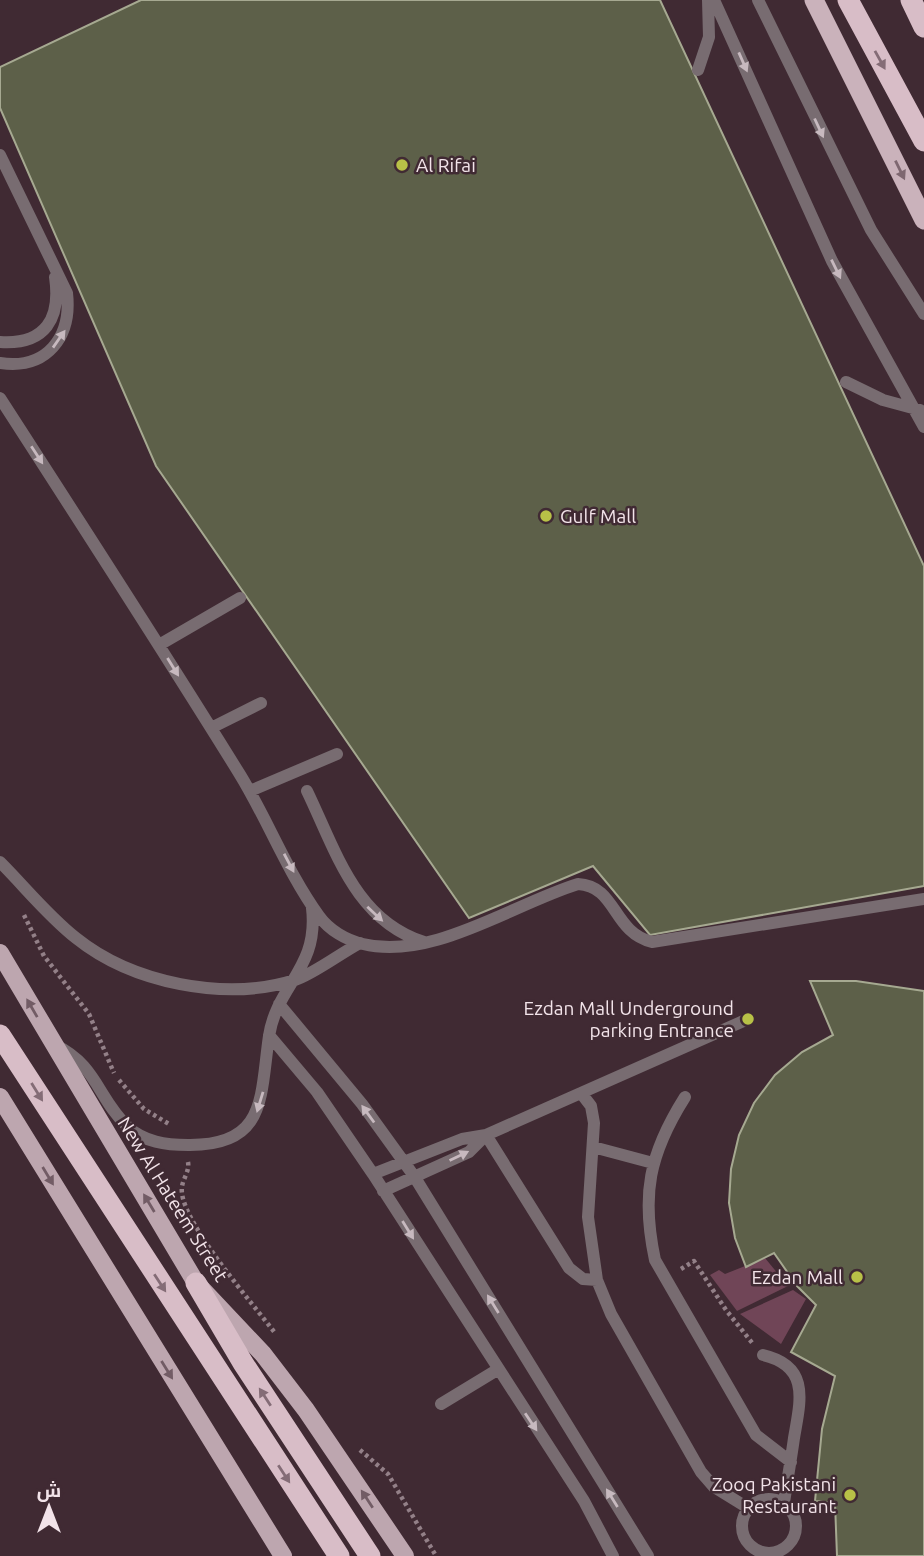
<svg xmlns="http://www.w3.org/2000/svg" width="924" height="1556" font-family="Ubuntu,Cairo,sans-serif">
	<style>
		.green { fill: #704557 }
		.building { fill: #5d6049; stroke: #a6a991; stroke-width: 2 }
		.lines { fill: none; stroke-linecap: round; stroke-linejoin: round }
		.path { stroke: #938088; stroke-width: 4.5; stroke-dasharray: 3.5 3.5; stroke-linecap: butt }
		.service { stroke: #786c71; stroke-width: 12 }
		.primary { stroke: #bda6af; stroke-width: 18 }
		.trunk { stroke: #cab2bb; stroke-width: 19 }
		.motorway { stroke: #d8bdc7; stroke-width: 21 }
		.oneway { fill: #846c76 }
		.oneway2 { fill: #c7b9bf }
		.oneway3 { fill: #7e6770 }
		.oneway4 { fill: #725c65 }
		.poi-dot { fill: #b8c147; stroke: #402a33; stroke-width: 2.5 }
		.labels { text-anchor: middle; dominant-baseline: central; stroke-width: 5; stroke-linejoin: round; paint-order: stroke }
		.poi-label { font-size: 19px; fill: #f2e3e9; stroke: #402a33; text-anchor: end }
		.street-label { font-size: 19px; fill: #f2e3e9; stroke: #402a33 }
	</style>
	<rect width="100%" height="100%" fill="#402a33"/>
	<path class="green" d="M765,1258L788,1286L737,1311L710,1275L719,1270L725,1274Z
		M793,1290L806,1299L781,1344L740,1314Z"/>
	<path class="building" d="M141,0H660L924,566V886L650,935L593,866L469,918L156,466L0,108V67Z
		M810,981H856L924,991V1556H837L835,1503L815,1501L822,1429L835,1376L791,1352L816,1305L797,1286L774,1253L746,1267L735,1238L729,1203L731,1169L739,1135L754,1103L775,1075L802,1052L833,1035Z"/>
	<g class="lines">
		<path class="path" d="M24,915L44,956L89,1014L114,1073
			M119,1080L144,1109L169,1124
			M188,1162C190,1173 180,1181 182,1193C185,1226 253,1304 275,1333
			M681,1269L694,1261L726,1310L753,1344
			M360,1450L388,1474L436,1556"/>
		<path class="service" d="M714,0L832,261L924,427
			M758,0L871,230L924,314
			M698,70L709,37L708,0
			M0,155L67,293C72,337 47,370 0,363
			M0,342C46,345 61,318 55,277
			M846,382L883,400L920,410
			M0,398C80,522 161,647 239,773C267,818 287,872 319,916C329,930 346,940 363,944C432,961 513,904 578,884C617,886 612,932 652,942L924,899
			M159,645L240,598
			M211,728L261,703
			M250,791L337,754
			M307,791C336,851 355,920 424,942
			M0,862C25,887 48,916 76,938C132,983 225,1002 295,980C312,975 341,953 360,943
			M279,1004L362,1104L414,1176L648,1556
			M269,1035L317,1092L373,1174L584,1501L613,1556
			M55,1045C97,1065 98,1099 128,1127C144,1142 166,1145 188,1145C267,1146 260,1097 269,1036C277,984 319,969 312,908
			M581,1093L591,1106L594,1123L588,1217L597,1280L611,1314L701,1472L714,1487L748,1508
			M685,1097C649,1154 641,1195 655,1260L756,1435L791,1462
			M486,1135L569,1268L583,1279L597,1280
			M593,1147L653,1163
			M373,1174L462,1139L486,1135L748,1019
			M383,1191L469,1152L486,1135
			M763,1355C811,1366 800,1402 794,1438C791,1460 787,1481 784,1503
			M441,1404L497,1370
			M742 1526a27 27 0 1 1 54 0a27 27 0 1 1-54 0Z"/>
		<path class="primary" d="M0,953L196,1283L263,1354L306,1410L405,1556
			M0,1097L283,1556"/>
		<path class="trunk" d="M814,0L924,220"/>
		<path class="motorway" d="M848,0L924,141
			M911,0L924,27
			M0,1035L339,1556
			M196,1283L243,1363L370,1556"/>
	</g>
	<defs><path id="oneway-solid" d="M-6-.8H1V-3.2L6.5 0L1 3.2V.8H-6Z" transform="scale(1.75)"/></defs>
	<g class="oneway">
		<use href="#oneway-solid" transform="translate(880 60) rotate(61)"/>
		<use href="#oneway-solid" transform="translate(37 1092) rotate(58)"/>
		<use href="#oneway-solid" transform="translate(160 1283) rotate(57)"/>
		<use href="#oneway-solid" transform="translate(265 1397) rotate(-123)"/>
		<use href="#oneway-solid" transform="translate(284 1474) rotate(57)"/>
	</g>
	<g class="oneway2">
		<use href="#oneway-solid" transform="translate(743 62) rotate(66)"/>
		<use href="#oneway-solid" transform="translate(819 128) rotate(65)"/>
		<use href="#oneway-solid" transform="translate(836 269) rotate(64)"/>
		<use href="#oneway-solid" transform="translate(59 339) rotate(-55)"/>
		<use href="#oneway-solid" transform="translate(37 455) rotate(57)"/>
		<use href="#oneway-solid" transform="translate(173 667) rotate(58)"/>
		<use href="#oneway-solid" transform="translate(289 863) rotate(62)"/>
		<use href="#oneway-solid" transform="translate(375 914) rotate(43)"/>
		<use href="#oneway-solid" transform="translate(260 1102) rotate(107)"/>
		<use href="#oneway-solid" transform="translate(368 1114) rotate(-126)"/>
		<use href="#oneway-solid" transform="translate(459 1156) rotate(-26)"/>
		<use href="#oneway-solid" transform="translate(408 1230) rotate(58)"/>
		<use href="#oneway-solid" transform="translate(493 1304) rotate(-122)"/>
		<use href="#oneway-solid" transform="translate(531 1422) rotate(56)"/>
		<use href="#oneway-solid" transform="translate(612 1498) rotate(-122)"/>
	</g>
	<use class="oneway3" href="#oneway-solid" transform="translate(900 170) rotate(64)"/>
	<g class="oneway4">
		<use href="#oneway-solid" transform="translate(32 1008) rotate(-120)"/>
		<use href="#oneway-solid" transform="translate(48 1176) rotate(59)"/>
		<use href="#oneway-solid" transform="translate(149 1203) rotate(-121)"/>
		<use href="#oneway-solid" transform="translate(167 1370) rotate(58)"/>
		<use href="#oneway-solid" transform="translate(367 1499) rotate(-123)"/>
	</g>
	<g class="poi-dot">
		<circle cx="402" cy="165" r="7"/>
		<circle cx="546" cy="516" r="7"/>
		<circle cx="748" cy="1019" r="7"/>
		<circle cx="857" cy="1277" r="7"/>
		<circle cx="850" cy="1495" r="7"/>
	</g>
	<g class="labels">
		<g class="poi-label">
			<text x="416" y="165" text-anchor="start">Al Rifai</text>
			<text x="560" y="516" text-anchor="start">Gulf Mall</text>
			<text x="734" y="1008">Ezdan Mall Underground<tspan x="734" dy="22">parking Entrance</tspan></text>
			<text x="843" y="1277">Ezdan Mall</text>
			<text x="836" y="1484">Zooq Pakistani<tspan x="836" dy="22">Restaurant</tspan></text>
		</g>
		<g class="street-label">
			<text transform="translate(173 1199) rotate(58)">New Al Hateem Street</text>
		</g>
	</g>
	<g transform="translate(49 1507)" stroke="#402a33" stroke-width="5" paint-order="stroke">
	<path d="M0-5L12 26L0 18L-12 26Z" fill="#f2e3e9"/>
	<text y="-10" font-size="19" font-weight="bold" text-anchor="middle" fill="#f2e3e9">ش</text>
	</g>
</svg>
